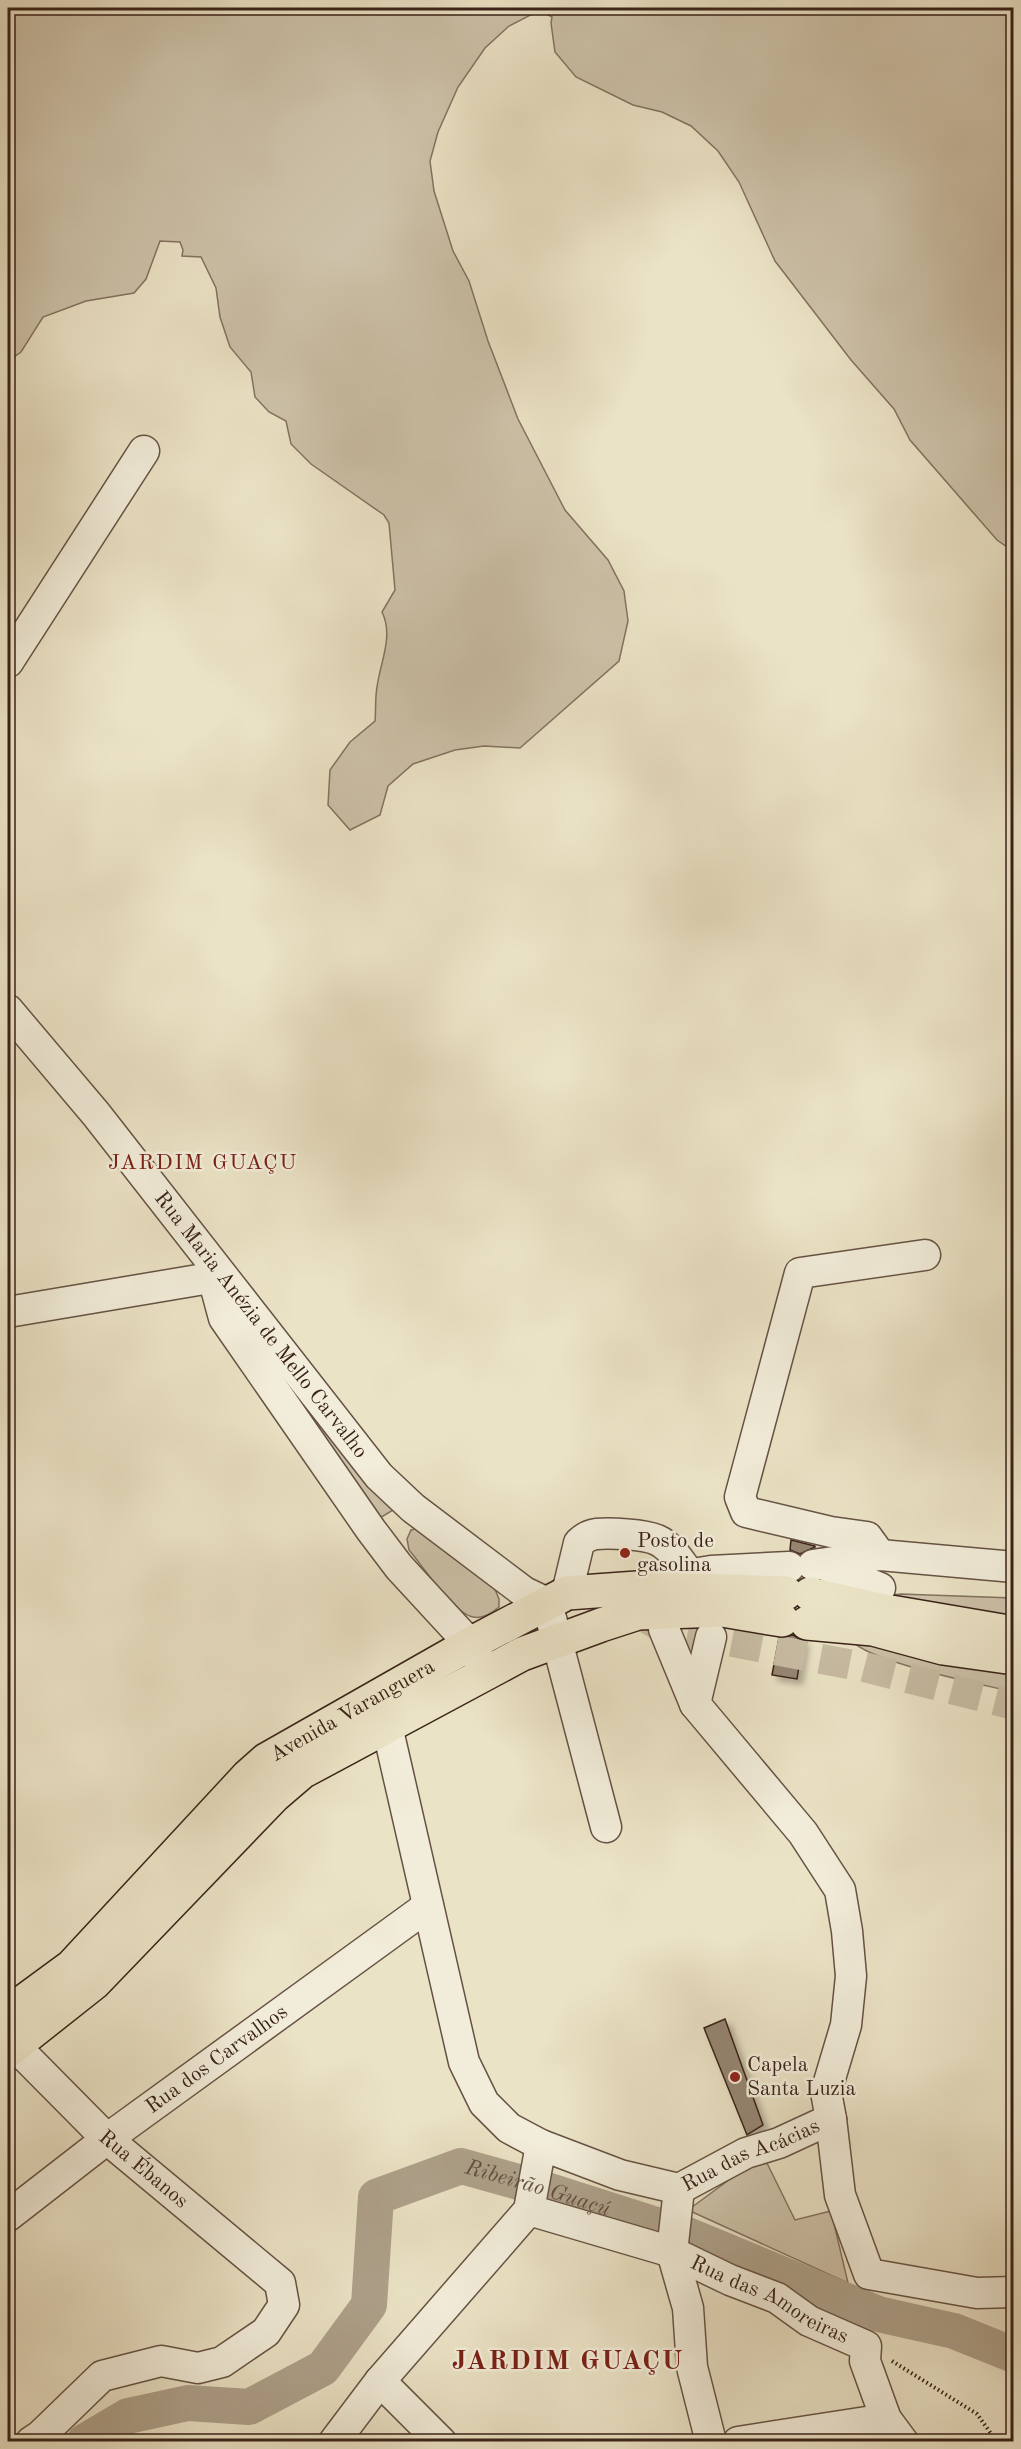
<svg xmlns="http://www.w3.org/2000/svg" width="1021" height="2449" font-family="'Old Standard TT',serif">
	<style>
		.green { fill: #cdc2a9; stroke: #837261; stroke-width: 1.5 }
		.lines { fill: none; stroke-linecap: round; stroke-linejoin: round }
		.river { stroke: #aea18b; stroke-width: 36 }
		.building { fill: #968673; stroke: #392219; stroke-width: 1.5; filter: url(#shadow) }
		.minor-tunnel { stroke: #c7bca3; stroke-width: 30; stroke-dasharray: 30 15; stroke-linecap: butt }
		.minor-casing { stroke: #665244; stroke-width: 33 }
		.highway-casing { stroke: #392219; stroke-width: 36 }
		.path { stroke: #392219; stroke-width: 4; stroke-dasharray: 1.5 3; stroke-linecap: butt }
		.minor { stroke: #f2edda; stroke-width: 30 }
		.highway { stroke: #ebe3c6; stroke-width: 33 }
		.poi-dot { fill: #8f2418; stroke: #f2edda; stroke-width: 2 }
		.labels { text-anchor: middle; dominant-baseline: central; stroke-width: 5; stroke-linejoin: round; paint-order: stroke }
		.street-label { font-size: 21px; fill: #392219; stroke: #f2edda }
		.poi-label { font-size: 21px; fill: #392219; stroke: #f2edda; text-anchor: start }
		.neighbourhood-label { font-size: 22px; letter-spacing: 1.5px; fill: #7a1f14; stroke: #f2edda }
		.water-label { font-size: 22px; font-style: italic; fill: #624e41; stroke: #f2edda }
		.district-label { font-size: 27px; font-weight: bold; letter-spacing: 1.5px; fill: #7a1f14; stroke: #f2edda }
	</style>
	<defs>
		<filter id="shadow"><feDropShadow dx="5.5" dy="5.5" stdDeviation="3" flood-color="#0004"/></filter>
	</defs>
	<rect width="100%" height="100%" fill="#ebe3c6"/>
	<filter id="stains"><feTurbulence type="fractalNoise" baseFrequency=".00333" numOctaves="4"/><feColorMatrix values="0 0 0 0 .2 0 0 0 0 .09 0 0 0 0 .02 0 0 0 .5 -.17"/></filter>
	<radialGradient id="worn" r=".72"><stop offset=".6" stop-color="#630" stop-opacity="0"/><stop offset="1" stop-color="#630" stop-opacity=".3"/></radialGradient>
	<path class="green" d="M8,8H1013V551L997,540L910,440L894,409L851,360L775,261L739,182L718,151L691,126L662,112L633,105L576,77L555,52L551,23L552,17L540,10L509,26L485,48L458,87L438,132L430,161L434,191L453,251L469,281L488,341L518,419L565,510L608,560L624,591L628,621L619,661L520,748L484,746L455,750L413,764L388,786L380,815L350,830L328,805L330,770L350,742L375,721C376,710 375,698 377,687C380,663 394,636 382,612L395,590L389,523L384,515L311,464L291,444L286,421L269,412L255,397L251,372L230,347L220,317L216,288L201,257L182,256L183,250L180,242L160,241L146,279L134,293L86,301L43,317L21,352L8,361Z
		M237,1311L398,1507L375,1521Z
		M420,1528L494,1587L499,1599V1607C492,1613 482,1619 473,1617C453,1613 423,1566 409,1550L407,1539L411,1530Z
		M901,1594L1013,1598V1624L903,1610L891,1595Z
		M852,1641L1013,1662V1692C981,1684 870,1662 852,1641Z
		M763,2155L795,2220L831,2211L848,2283L688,2210Z"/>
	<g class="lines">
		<path class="river" id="s1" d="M84,2442L128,2416L188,2403L249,2407L323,2368L369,2305L376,2197L461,2166L540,2188L687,2235L878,2314L954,2331L1014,2355"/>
	</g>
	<path class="building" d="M791,1540L815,1546V1547L800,1554L790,1550Z
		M793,1635L803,1641L797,1679L772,1675L779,1638Z
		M725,2019L763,2125L747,2135L704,2028Z"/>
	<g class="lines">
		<path class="minor-tunnel" d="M646,1618L664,1629L864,1667L1014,1705"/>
		<defs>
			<g id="minor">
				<path d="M8,662L144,451"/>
				<path id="s2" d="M8,1010L96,1114L379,1476L413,1508L524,1592L547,1603L606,1827"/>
				<path d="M211,1270L224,1318L371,1530L399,1567L470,1644L482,1665"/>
				<path d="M8,1312L222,1276"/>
				<path d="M880,1555L867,1537L831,1532L746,1512L740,1497L800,1273L925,1255"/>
				<path d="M822,1564L880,1588"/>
				<path d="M813,1565L880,1555L1014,1567"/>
				<path d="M669,1578L711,1571L789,1567"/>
				<path d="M567,1593L579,1543C584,1538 589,1535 596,1534C610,1533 644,1534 657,1540C671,1546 681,1563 690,1575"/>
				<path d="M695,1704L711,1637"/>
				<path d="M387,1726L464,2062L484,2103L509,2128L541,2145"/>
				<path id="s3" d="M8,2039L107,2139L280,2283L284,2305L266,2332L222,2362L198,2368L161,2361L102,2376L40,2436L31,2442"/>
				<path d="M831,2119L840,2195L869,2274L977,2293L1014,2292"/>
				<path d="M679,2189L672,2252L688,2308L692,2367L711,2442"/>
				<path id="s4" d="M529,2210L672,2252L730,2280L777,2298L809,2321L866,2346L865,2361L886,2419L903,2442"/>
				<path id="s5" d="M8,2216L107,2139L428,1906"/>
				<path d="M380,2381L441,2442"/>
				<path id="s6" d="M334,2442L380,2381L529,2210L541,2145L620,2175L679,2189L746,2153L779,2143L831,2119L826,2092L846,2025L851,1976L847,1931L840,1890L803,1833L695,1704L664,1629"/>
				<path d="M738,2442L886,2419"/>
			</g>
			<g id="highway">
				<path d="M810,1594L879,1610L1014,1633"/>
				<path d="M807,1623L873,1629L943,1648L1014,1658"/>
				<path id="s7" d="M8,2013L72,1966L248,1776L266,1760L470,1644L567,1593L637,1588L786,1593"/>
				<path d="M8,2051L94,1983L274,1796L302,1772L522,1654L601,1625L638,1613L722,1610L782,1620"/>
			</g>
		</defs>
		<use href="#minor" class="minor-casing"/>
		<use href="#highway" class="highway-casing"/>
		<path class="path" d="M892,2361L977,2414L997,2442"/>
		<use href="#minor" class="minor"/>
		<use href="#highway" class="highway"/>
	</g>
	<g class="poi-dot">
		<circle cx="625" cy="1553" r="6"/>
		<circle cx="735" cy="2077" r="6"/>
	</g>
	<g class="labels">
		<g class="street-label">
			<text stroke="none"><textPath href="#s2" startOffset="404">Rua Maria Anézia de Mello Carvalho</textPath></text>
			<text stroke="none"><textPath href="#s7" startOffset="462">Avenida Varanguera</textPath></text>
			<text stroke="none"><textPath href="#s5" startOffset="261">Rua dos Carvalhos</textPath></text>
			<text stroke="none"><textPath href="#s6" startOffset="594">Rua das Acácias</textPath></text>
			<text stroke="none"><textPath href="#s3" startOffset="188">Rua Ébanos</textPath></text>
			<text stroke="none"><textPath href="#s4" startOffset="258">Rua das Amoreiras</textPath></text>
		</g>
		<g class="poi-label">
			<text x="637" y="1541">Posto de<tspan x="637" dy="24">gasolina</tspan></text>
			<text x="747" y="2065">Capela<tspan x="747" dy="24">Santa Luzia</tspan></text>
		</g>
		<g class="neighbourhood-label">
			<text x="203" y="1163">JARDIM GUAÇU</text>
		</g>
		<g class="water-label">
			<text stroke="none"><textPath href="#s1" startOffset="614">Ribeirão Guaçú</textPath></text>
		</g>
		<g class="district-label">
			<text x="568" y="2361">JARDIM GUAÇU</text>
		</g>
	</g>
	<rect width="1021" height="2449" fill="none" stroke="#ebe3c6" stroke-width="30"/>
	<rect x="9" y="9" width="1003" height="2431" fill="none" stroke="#392219" stroke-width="3"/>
	<rect x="15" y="15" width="991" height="2419" fill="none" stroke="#392219" stroke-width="1.5"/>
	<rect width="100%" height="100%" filter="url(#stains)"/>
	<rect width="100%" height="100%" fill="url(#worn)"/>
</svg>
